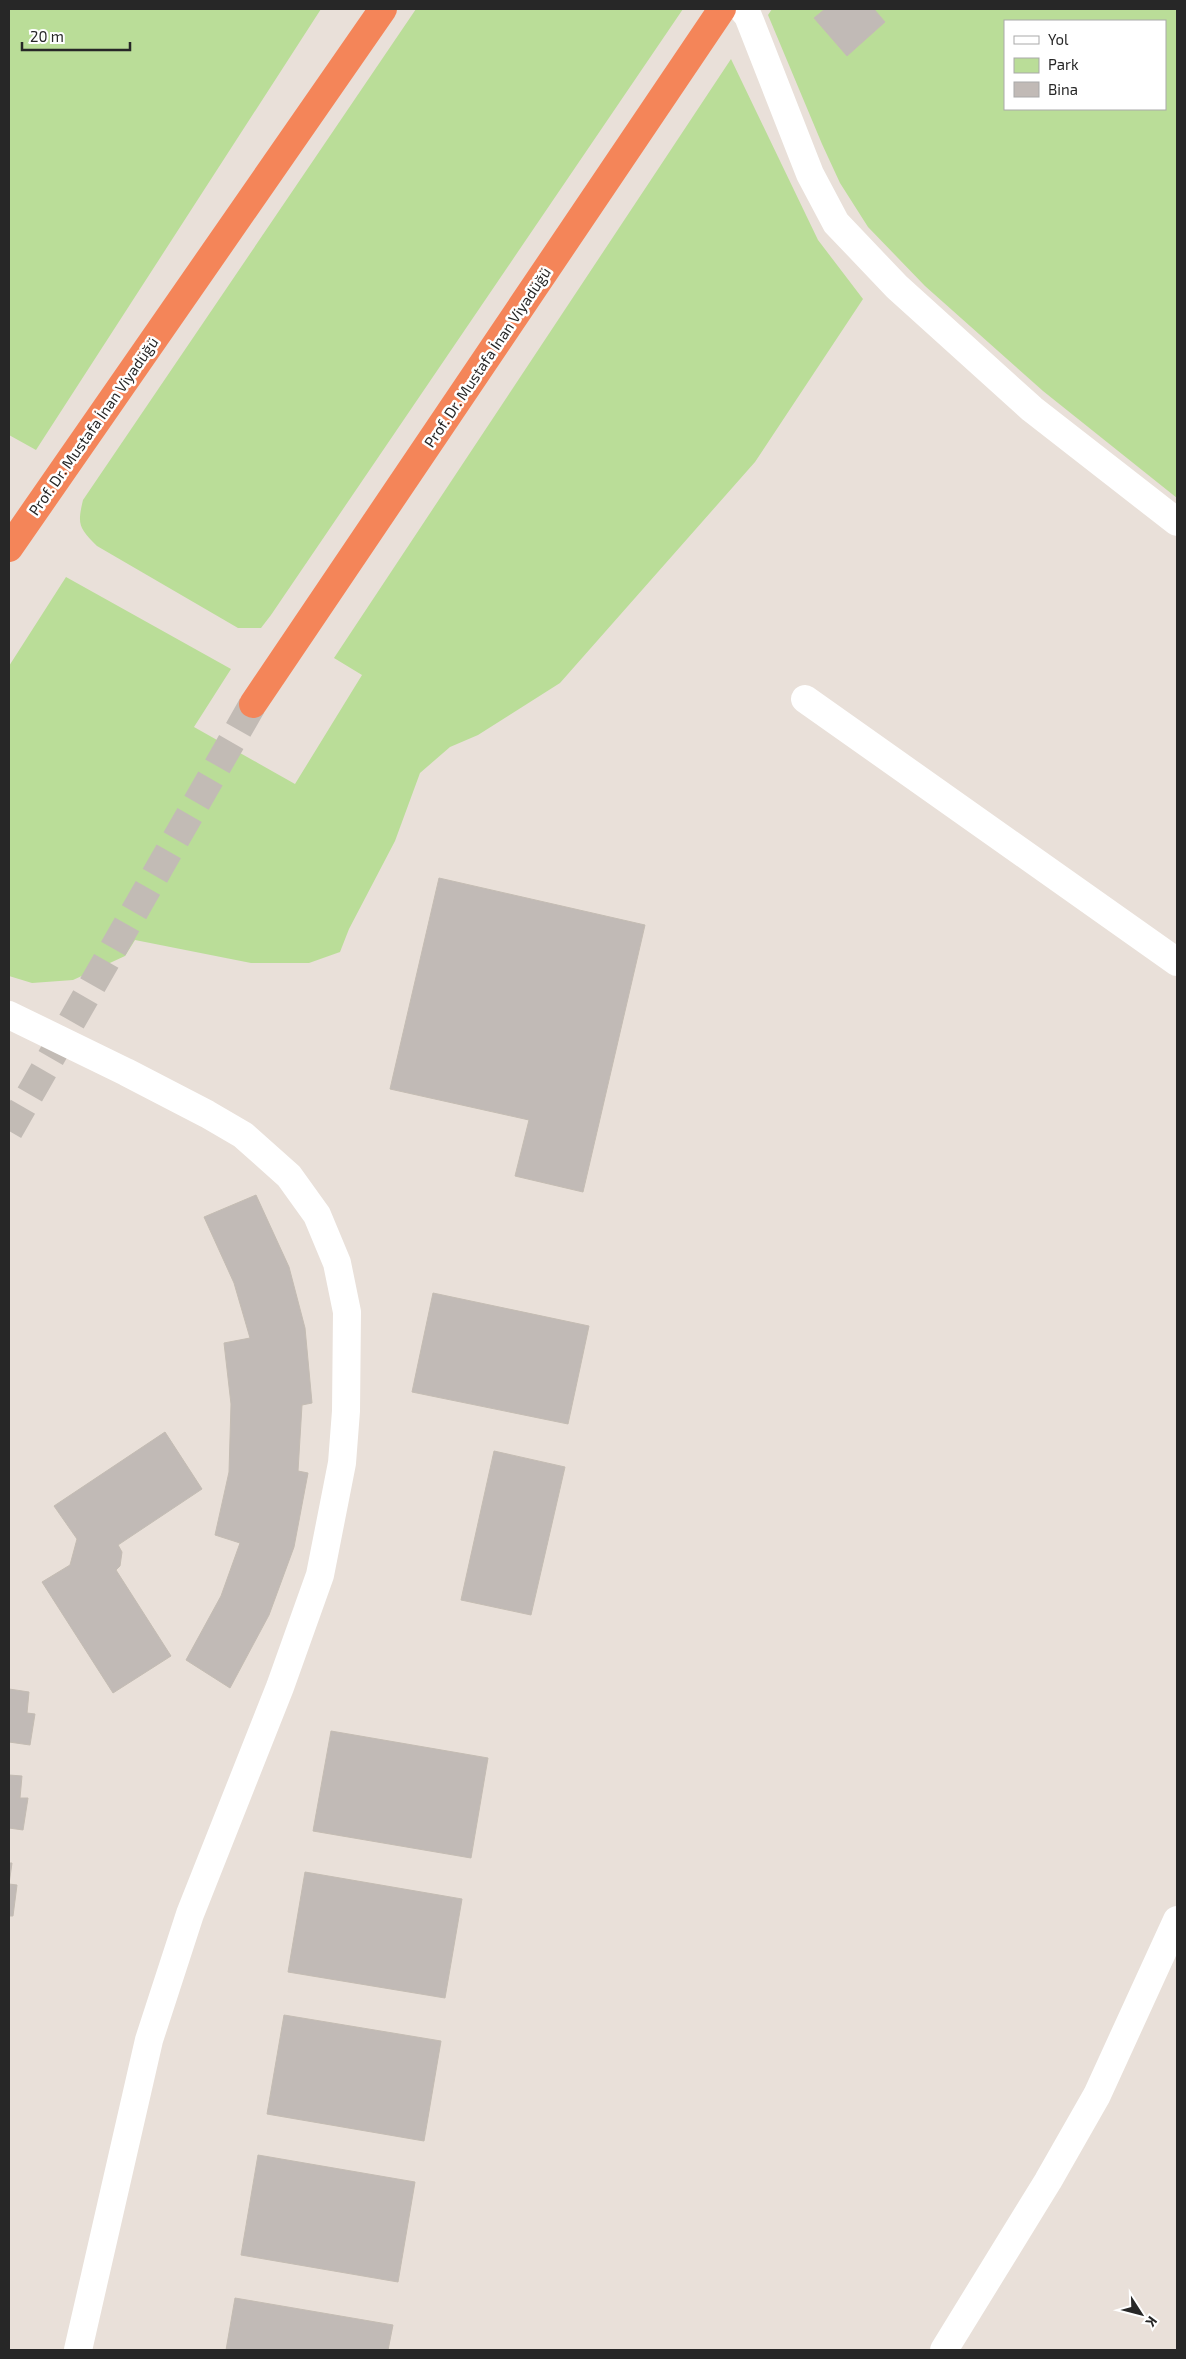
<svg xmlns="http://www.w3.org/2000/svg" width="1186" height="2359" font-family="'Exo 2',sans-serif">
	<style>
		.green { fill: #badd98; fill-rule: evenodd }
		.building { fill: #c1bab6; stroke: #c4bcb3 }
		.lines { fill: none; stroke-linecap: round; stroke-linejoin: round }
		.highway-tunnel { stroke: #c2bbb5; stroke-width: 28; stroke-dasharray: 28 14; stroke-linecap: butt }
		.street { stroke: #fff; stroke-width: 28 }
		.highway { stroke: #f48559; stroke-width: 28 }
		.labels { text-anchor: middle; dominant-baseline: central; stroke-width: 5; stroke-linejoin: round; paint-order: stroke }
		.street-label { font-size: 15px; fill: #272727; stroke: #fff }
	</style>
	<rect width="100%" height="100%" fill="#e9e0d9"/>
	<path class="green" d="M9,9H321L36,450L9,435Z
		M416,9H683L271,615L261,628H238L97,546C79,528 77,525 83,500Z
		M772,9H1177V498L1043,391L925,286L868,227L840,183L822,144L768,15ZM1005,21H1165V109H1005Z
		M731,59L818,240L863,299L755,462L560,683L478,735L450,747L420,773L395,841L349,929L340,952L309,963H251L135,940L125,956L73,980L32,983L9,976V666L66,577L231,669L194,727L295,784L362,675L334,658Z"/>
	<path class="building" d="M825,9H874L885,22L847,56L814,18Z
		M439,878L645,925L583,1192L515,1176L529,1120L390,1089Z
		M256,1195L289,1267L305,1328L312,1403L302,1405L298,1471L308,1473L294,1547L269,1615L230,1688L186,1660L221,1596L240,1543L215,1535L229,1472L231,1404L224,1343L250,1338L234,1283L204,1217Z
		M433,1293L589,1326L568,1424L412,1392Z
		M165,1432L202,1489L118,1545L122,1552L120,1566L116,1570L171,1656L113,1693L42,1582L70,1565L77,1539L54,1506Z
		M494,1451L565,1467L531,1615L461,1600Z
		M9,1689L29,1692L27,1713L35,1714L30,1745L9,1742Z
		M331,1731L488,1758L471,1858L313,1831Z
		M9,1775L22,1776L20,1798H28L23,1830L9,1828Z
		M9,1863H12L9,1884L17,1885L13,1916H9Z
		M305,1872L462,1899L445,1998L288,1972Z
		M284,2015L441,2041L424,2141L267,2114Z
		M258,2155L415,2182L398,2282L241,2255Z
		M235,2298L393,2325L388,2350H226Z"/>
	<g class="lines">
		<path class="highway-tunnel" d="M9,1131L253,704"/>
		<path class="street" d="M742,9L748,16L810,174L836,223L897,287L1032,409L1177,522
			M805,699L1177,962
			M9,1015L126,1072L207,1114L243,1135L289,1176L317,1215L337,1263L347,1312L346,1411L342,1463L320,1575L280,1687L190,1914L149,2040L78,2350
			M944,2350L1048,2181L1097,2095L1177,1920"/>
		<path class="highway" d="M9,548L383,9
			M253,704L722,9"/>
	</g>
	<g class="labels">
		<g class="street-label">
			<text transform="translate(487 357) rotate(-56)">Prof. Dr. Mustafa İnan Viyadüğü</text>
			<text transform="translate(93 426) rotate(-55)">Prof. Dr. Mustafa İnan Viyadüğü</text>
		</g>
	</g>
	<rect width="1186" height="2359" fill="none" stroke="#272727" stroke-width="20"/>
	<rect x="1004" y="20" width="162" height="90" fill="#ffffff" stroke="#a9a9a9"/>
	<rect x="1014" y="36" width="25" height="8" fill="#ffffff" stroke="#a9a9a9"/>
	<text x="1048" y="45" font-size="15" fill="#272727">Yol</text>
	<rect x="1014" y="58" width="25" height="15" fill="#badd98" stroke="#a9a9a9"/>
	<text x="1048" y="70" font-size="15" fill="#272727">Park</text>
	<rect x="1014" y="82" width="25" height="15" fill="#c1bab6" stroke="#a9a9a9"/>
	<text x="1048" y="95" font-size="15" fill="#272727">Bina</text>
	<g transform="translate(1141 2314) rotate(126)" stroke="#ffffff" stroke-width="4" paint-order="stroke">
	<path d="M0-4L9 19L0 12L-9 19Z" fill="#272727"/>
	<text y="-8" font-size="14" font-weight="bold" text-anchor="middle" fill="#272727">K</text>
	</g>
	<path d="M22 42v8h108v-8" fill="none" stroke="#272727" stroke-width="2.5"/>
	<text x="30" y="42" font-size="15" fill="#272727" stroke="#ffffff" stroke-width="4" paint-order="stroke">20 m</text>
</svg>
